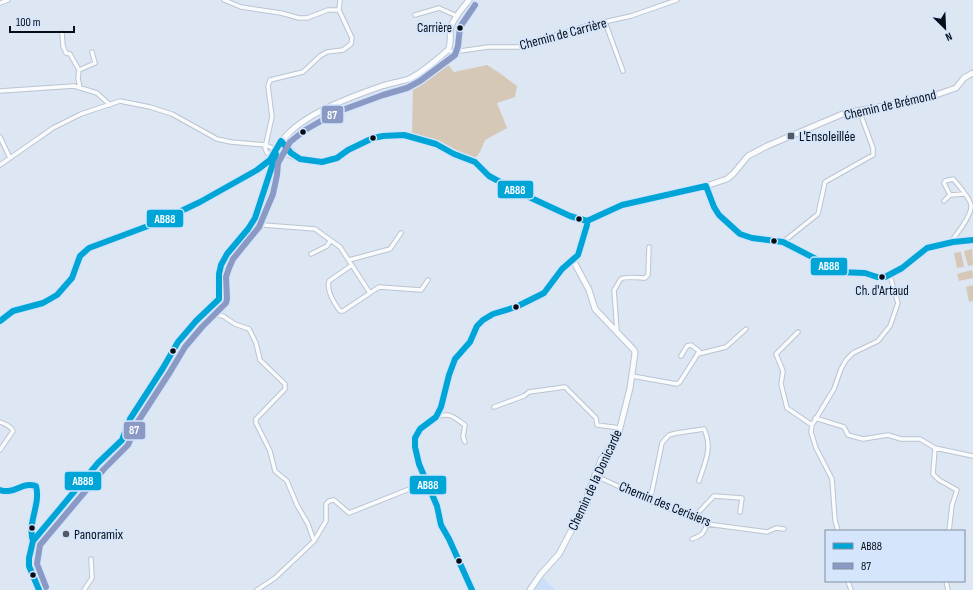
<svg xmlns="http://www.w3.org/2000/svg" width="973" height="590" font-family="'Sofia Sans Condensed',sans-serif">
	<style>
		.built { fill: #ccdff8 }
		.green { fill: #d5c8b6 }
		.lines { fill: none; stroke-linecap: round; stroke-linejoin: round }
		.street-casing { stroke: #bbc4d1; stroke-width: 5.5 }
		.secondary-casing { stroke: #bbc4d1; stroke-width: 7 }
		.street { stroke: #fafbfd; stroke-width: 3.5 }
		.secondary { stroke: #fafbfd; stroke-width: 5 }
		.bus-1-casing { stroke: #d4e5fc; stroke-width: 9 }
		.bus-2-casing { stroke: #d4e5fc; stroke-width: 9 }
		.bus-1 { stroke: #00a5d8; stroke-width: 6 }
		.bus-2 { stroke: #8b9ac4; stroke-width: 6 }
		.bus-dot { fill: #050d19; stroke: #d4e5fc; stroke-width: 1.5 }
		.poi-dot { fill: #515965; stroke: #d4e5fc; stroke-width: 1.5 }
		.labels { text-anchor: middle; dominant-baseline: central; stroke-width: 3.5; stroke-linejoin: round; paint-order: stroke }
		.bus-label { font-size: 13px; fill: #050d19; stroke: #d4e5fc; text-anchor: end }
		.street-label { font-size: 14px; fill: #050d19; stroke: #d4e5fc }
		.poi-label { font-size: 14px; fill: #050d19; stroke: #d4e5fc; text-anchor: start }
		.line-badge { stroke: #d4e5fc; stroke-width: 1.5 }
		.badge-label { font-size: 11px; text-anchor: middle; font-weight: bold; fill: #fff }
	</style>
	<rect width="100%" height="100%" fill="#dde6f3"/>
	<path class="built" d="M542,577L556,590H533Z"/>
	<path class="green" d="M442,58L454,72L487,65L501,74L517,86L515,97L497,103L507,128L485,140L480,152L474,160L412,136L413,82Z
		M972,249L973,265L968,266L964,251Z
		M961,252L964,267L957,268L954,253Z
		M972,270L973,278L959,281L957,274Z
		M973,285V301L969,302L966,287Z"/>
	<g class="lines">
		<defs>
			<path id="street" d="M224,0L241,7L281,13L299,18H307L328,10H339
				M0,3L8,0
				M415,15L439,8L457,16
				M605,22L623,71
				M62,33L63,46L66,53L70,54L79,70L78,78L80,88
				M448,50L453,52L488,47H518L586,26L631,16L677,0
				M79,70L95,63L92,52
				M0,91L74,86L97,93L110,105
				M0,137L10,158
				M276,153L274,154L267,153L265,148L272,117L268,86L270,80L303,72L320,56L327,52L343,50L351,44L352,38L339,10L340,0
				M0,165L53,128L81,114L120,101L150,107L172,114L217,139L231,142L266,145L276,150
				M706,186L714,207L719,215L740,234L752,238L774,240L783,242L820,261L838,272L865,273L877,277H885L902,268L927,248L953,242L973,240
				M944,201L950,195
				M252,224L315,229L340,247L370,293
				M783,242L818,214L825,182L873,155V148L859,110
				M953,242V239C958,232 972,215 971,206C971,199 959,186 954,180L953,179L945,181L944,183L950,195L964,194
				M311,254L327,246L330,241
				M349,260L390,249L401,233
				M352,265L329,281C326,291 334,303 340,311H343L379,287L421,290L428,280
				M199,320L215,315L223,316L235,324L249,329L256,343L260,360L285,384V389L256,419V423L270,451L275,471L287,481L297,505L308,524L314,541
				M617,331L614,290C617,287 619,280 621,279C624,276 640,278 645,278L648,275L649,247
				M798,332L776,354L783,371L781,384L787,408L812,425
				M698,354L726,347L746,329
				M632,376L677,384L680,382C683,376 698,355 699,351L691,345L687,346L681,356
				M494,407L524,396L529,392L565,387L596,418L597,425L620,428
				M436,417C451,412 453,417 465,425L463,437L465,442
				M815,418L844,427L848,435L863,439L888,435L901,439H920L935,448L973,456
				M0,422C5,424 11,426 13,431L0,450
				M935,448L933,474L939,480L957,490L952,505L949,531
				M594,475L650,501L707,524L767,532L776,528L784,529
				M0,490C14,498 24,479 36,486C43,501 25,526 33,541
				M650,501L662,443L669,435L677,433L704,429C713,448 705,462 699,481
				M693,518L714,496L742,498L740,512
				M838,531L835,520L832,479L816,448L811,432L812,425L834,389L841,369L846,360L853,353L878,341L890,326L898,303L890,276
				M692,539C702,535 703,535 707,524
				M848,581L851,590
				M946,581L948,590
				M44,590H45
				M84,590L92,578L91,559
				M257,590L275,578L314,541L326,521V504L329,501L334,500L349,513L427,482
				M472,590C465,573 458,557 450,540C447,535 443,530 441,524C438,518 439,510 436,504C428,486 416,467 415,447C414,422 428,430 436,417C446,400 445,377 455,360C459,354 465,349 469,344C479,331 473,323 493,314C509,307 529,305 543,294C556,283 557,270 573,260"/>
			<path id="secondary" d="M281,141L296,156
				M276,150L300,159L322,162L337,158L348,150L373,138L383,136L404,135L436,144L454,154L475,162L489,176L529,197L570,216L587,221L622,205L706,186L727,179L733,174L748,156L767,146L845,113L924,99L956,88L964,78L973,73
				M276,151C279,145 282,139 288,134C309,112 353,96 382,86C391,83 400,82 409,79C423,72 436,60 448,50C452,43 449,35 451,27C454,17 463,8 469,0
				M0,321L13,311L43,303L57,295L72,278L80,256L89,248L105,241L156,223L190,207L257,170L270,160
				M39,590L29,566V558L33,541L60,510L98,463L117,446L122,440L126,427L130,419L163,368L178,342L196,321L219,299L218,276L221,265L226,255L252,224L256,215L265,192L276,150
				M530,590L541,574L559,554L581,512L601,460L618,436L630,388L635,353L634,350L595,309L589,290L573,260L579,251L587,221"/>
		</defs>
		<use href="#street" class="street-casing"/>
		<use href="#secondary" class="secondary-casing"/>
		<use href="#street" class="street"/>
		<use href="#secondary" class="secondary"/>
		<defs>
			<path id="bus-1" d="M706,186L714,207L719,215L740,234L752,238L783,242L820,261L838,272L865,273L877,277H885L902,268L927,248L953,242L973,240
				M0,321L13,311L43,303L57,295L72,278L80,256L89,248L156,223L200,202L257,170L270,160L281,141L291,153L300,159L322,162L337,158L348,150L373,138L383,136L404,135L436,144L454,154L475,162L489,176L529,197L570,216L587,221L622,205L706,186
				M0,490C15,495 22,481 36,486C41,505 27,522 33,541
				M39,590L29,566V558L33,541L98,463L122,440L130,419L163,368L178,342L196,321L219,299V274L221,265L227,254L248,229L255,218L276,154
				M472,590L449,539L441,525L437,506L419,464L415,447V438L420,429L436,417L441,407L449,375L455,359L470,342L477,326L483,320L493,314L516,307L544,293L562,269L578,255L587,225V221"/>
			<path id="bus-2" d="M46,587L37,564L40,545L104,469L128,445L137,423L170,372L185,347L202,327L226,303L227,299L226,277L229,268L233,259L259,227L273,194L277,175L278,163L290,142L305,130L337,112L383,95L407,88L420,81L455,55L458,46L460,27L475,5"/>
		</defs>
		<use href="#bus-1" class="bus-1-casing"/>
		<use href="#bus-2" class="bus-2-casing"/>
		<use href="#bus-1" class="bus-1"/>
		<use href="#bus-2" class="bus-2"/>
	</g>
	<g class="bus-dot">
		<circle cx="460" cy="28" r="3.5"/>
		<circle cx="303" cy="132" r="3.5"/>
		<circle cx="373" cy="138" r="3.5"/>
		<circle cx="579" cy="219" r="3.5"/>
		<circle cx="774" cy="241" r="3.5"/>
		<circle cx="882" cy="277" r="3.5"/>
		<circle cx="516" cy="307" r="3.5"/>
		<circle cx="173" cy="351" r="3.5"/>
		<circle cx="32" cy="528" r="3.5"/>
		<circle cx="459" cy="561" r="3.5"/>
		<circle cx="33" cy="575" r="3.5"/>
	</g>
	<g class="poi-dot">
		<rect x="787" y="132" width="8" height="8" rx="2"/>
		<circle cx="66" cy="534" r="4"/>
	</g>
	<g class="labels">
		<g class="bus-label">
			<text x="452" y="28">Carrière</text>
			<text x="882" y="291" text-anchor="middle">Ch. d'Artaud</text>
		</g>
		<g class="street-label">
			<text transform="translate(563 34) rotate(-15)">Chemin de Carrière</text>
			<text transform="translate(890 105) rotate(-13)">Chemin de Brémond</text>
			<text transform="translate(595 480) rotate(-65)">Chemin de la Donicarde</text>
			<text transform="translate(665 504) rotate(22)">Chemin des Cerisiers</text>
		</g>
		<g class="poi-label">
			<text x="799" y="136">L'Ensoleillée</text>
			<text x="74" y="534">Panoramix</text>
		</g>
	</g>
	<g class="line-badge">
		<rect x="321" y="105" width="23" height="19" rx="4" fill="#8b9ac4"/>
		<rect x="497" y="180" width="37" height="19" rx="4" fill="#00a5d8"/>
		<rect x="146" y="209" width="38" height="19" rx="4" fill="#00a5d8"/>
		<rect x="810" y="257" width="38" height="19" rx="4" fill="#00a5d8"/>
		<rect x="123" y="421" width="23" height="19" rx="4" fill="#8b9ac4"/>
		<rect x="64" y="471" width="38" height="20" rx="4" fill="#00a5d8"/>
		<rect x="409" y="475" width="38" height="20" rx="4" fill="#00a5d8"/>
	</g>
	<g class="badge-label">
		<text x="332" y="119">87</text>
		<text x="515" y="194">AB88</text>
		<text x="165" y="223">AB88</text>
		<text x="829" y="270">AB88</text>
		<text x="134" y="434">87</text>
		<text x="83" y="485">AB88</text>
		<text x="428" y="489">AB88</text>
	</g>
	<rect x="825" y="530" width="140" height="52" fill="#d4e5fc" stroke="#818fa1"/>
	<rect x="833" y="543" width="20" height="6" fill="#00a5d8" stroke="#818fa1"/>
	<text x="861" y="550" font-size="12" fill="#050d19">AB88</text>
	<rect x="833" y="563" width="20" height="6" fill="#8b9ac4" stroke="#818fa1"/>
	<text x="861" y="570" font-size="12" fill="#050d19">87</text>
	<g transform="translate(945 28) rotate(156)" stroke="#d4e5fc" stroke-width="3" paint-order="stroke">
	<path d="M0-3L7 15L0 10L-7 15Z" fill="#050d19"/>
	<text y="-6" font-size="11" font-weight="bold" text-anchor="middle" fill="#050d19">N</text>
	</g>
	<path d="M10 26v6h64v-6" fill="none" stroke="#050d19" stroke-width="2"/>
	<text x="16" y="26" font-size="12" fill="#050d19" stroke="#d4e5fc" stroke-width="3" paint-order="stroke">100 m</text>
</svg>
